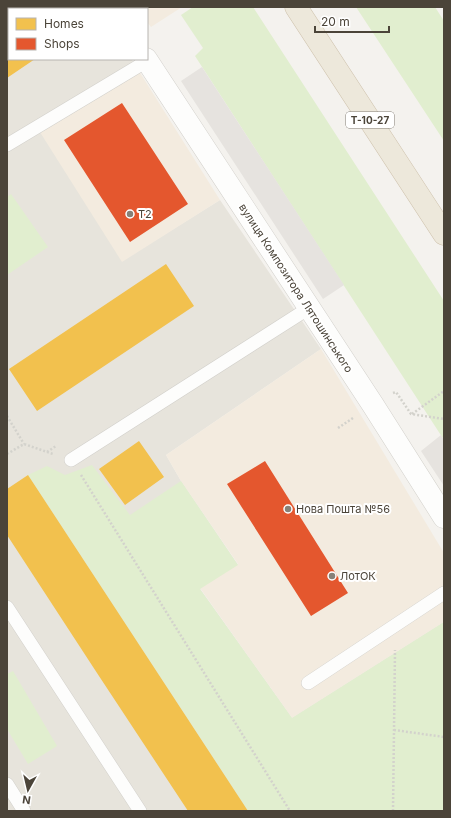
<svg xmlns="http://www.w3.org/2000/svg" width="451" height="818" font-family="Inter,sans-serif">
	<style>
		.residential { fill: #e7e4dc }
		.commercial { fill: #f3ebdf }
		.green { fill: #e1eecf }
		.parking { fill: #e6e3df }
		.homes { fill: #f2c14e }
		.shops { fill: #e4572e }
		.lines { fill: none; stroke-linecap: round; stroke-linejoin: round }
		.lane-casing { stroke: #d2d0cb; stroke-width: 14 }
		.street-casing { stroke: #d2d0cb; stroke-width: 23 }
		.highway-casing { stroke: #ccbfa9; stroke-width: 23 }
		.path { stroke: #d3d2cc; stroke-width: 2.5; stroke-dasharray: 2 2; stroke-linecap: butt }
		.lane { stroke: #fdfdfc; stroke-width: 13 }
		.street { stroke: #fdfdfc; stroke-width: 22 }
		.highway { stroke: #ede8db; stroke-width: 22 }
		.poi-dot { fill: #868178; stroke: #fff; stroke-width: 1.5 }
		.labels { text-anchor: middle; dominant-baseline: central; stroke-width: 4; stroke-linejoin: round; paint-order: stroke }
		.shield { fill: #fff; stroke: #817c74; stroke-width: 1 }
		.shield-label { font-size: 10px; font-weight: bold; fill: #4b4439 }
		.poi-label { font-size: 11px; fill: #4b4439; stroke: #fff; text-anchor: start }
		.street-label { font-size: 11px; fill: #4b4439; stroke: #fff }
	</style>
	<rect width="100%" height="100%" fill="#f4f2ee"/>
	<path class="residential" d="M7,7H97L98,9H9V59H131L137,68L122,261L220,200L321,349L166,455L181,481L238,565L200,589L292,718L444,622V811H7Z"/>
	<path class="commercial" d="M138,7H182L151,27L147,22V9H139Z
		M137,68L220,200L122,262L38,129Z
		M321,349L444,553V622L292,718L200,588L238,564L181,481L166,455Z"/>
	<path class="green" d="M193,7H253L444,301V440L195,56L203,48L181,15Z
		M356,7H435L444,21V141Z
		M11,194L48,247L7,275V197Z
		M92,465L130,515L181,481L238,565L200,589L292,718L444,622V811H248L28,475L47,466L65,475Z
		M13,671L57,746L28,764L7,729V674Z"/>
	<path class="parking" d="M202,67L344,285L323,299L181,81Z
		M441,435L444,440V486L421,451Z"/>
	<path class="homes" d="M9,20V59H35L7,78V21Z
		M166,264L194,306L37,411L9,369Z
		M139,441L164,477L125,505L99,469Z
		M28,475L248,811H188L97,673L7,535V489Z"/>
	<path class="shops" d="M122,103L188,204L130,242L64,140Z
		M265,461L348,593L311,616L227,484Z"/>
	<g class="lines">
		<defs>
			<path id="lane" d="M7,145L147,61
				M71,460L309,308
				M7,607L140,811
				M308,683L444,593
				M7,784L24,811"/>
			<path id="street" d="M113,7L115,9
				M146,59L373,405L444,517"/>
			<path id="highway" d="M296,7L444,234"/>
		</defs>
		<use href="#lane" class="lane-casing"/>
		<use href="#street" class="street-casing"/>
		<use href="#highway" class="highway-casing"/>
		<path class="path" d="M393,393L396,392L411,414L444,419
			M412,414L444,391
			M7,416L24,444
			M338,428L353,418
			M47,452L56,446
			M7,454L24,444L53,454
			M81,475L290,811
			M394,730L444,737
			M393,811L395,650"/>
		<use href="#lane" class="lane"/>
		<use href="#street" class="street"/>
		<use href="#highway" class="highway"/>
	</g>
	<g class="poi-dot">
		<circle cx="130" cy="214" r="4"/>
		<circle cx="288" cy="509" r="4"/>
		<circle cx="332" cy="576" r="4"/>
	</g>
	<g class="labels">
		<rect class="shield" x="346" y="112" width="48" height="16" rx="3"/>
		<g class="shield-label">
			<text x="370" y="120">Т-10-27</text>
		</g>
		<g class="poi-label">
			<text x="138" y="214">T2</text>
			<text x="296" y="509">Нова Пошта №56</text>
			<text x="340" y="576">ЛотОК</text>
		</g>
		<g class="street-label">
			<text transform="translate(296 288) rotate(57)">вулиця Композитора Лятошинського</text>
		</g>
	</g>
	<rect width="451" height="818" fill="none" stroke="#4b4439" stroke-width="16"/>
	<rect x="8" y="8" width="140" height="52" fill="#ffffff" stroke="#b7b4b0"/>
	<rect x="16" y="18" width="20" height="12" fill="#f2c14e" stroke="#b7b4b0"/>
	<text x="44" y="28" font-size="12" fill="#4b4439">Homes</text>
	<rect x="16" y="38" width="20" height="12" fill="#e4572e" stroke="#b7b4b0"/>
	<text x="44" y="48" font-size="12" fill="#4b4439">Shops</text>
	<g transform="translate(28 790) rotate(188)" stroke="#ffffff" stroke-width="3" paint-order="stroke">
	<path d="M0-3L7 15L0 10L-7 15Z" fill="#4b4439"/>
	<text y="-6" font-size="11" font-weight="bold" text-anchor="middle" fill="#4b4439">N</text>
	</g>
	<path d="M315 26v6h74v-6" fill="none" stroke="#4b4439" stroke-width="2"/>
	<text x="321" y="26" font-size="12" fill="#4b4439" stroke="#ffffff" stroke-width="3" paint-order="stroke">20 m</text>
</svg>
